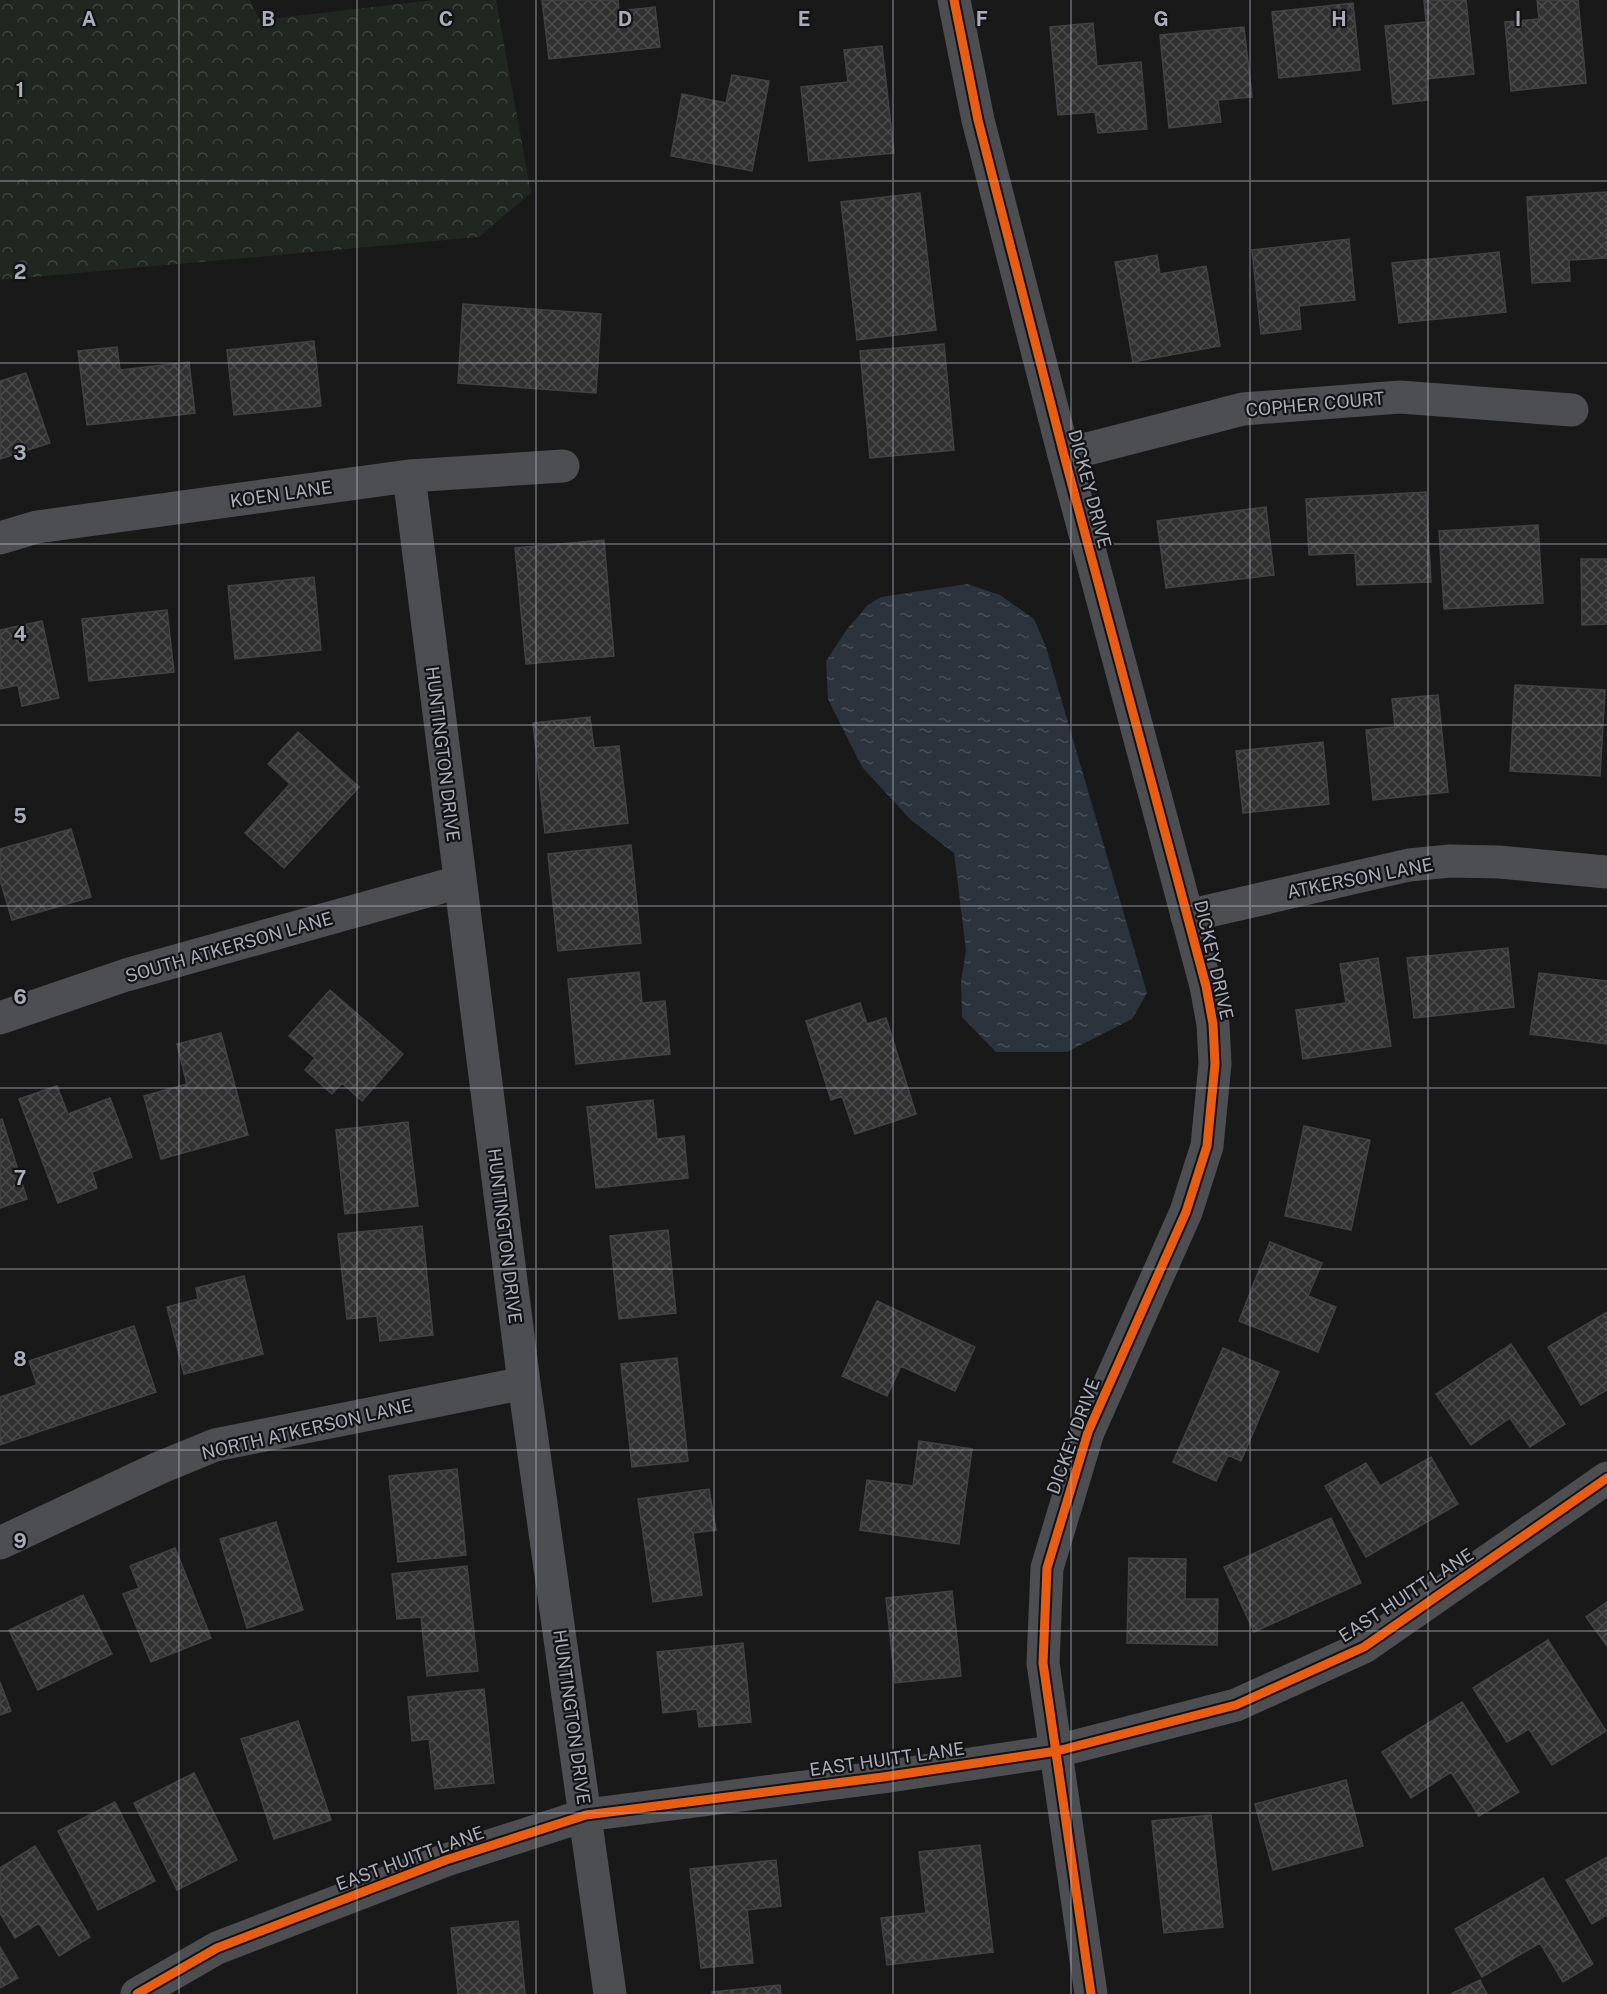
<svg xmlns="http://www.w3.org/2000/svg" width="1607" height="1994" font-family="'Public Sans',sans-serif">
	<style>
		.forest { fill: url(#forest-crowns) }
		.water { fill: url(#water-ripples) }
		.building { fill: url(#building-cross-hatch); stroke: #414245; stroke-width: 1.5 }
		.lines { fill: none; stroke-linecap: round; stroke-linejoin: round }
		.minor { stroke: #4d4e52; stroke-width: 33 }
		.tertiary { stroke: #4d4e52; stroke-width: 33 }
		.cycleway-casing { stroke: #131315; stroke-width: 13 }
		.cycleway { stroke: #e95d12; stroke-width: 9 }
		.grid { fill: none; stroke: #aaaebb; stroke-width: 1.5; stroke-opacity: 0.55 }
		.labels { text-anchor: middle; dominant-baseline: central; stroke-width: 4.5; stroke-linejoin: round; paint-order: stroke }
		.street-label { font-size: 18px; fill: #aaaebb; stroke: #131315 }
		.grid-label { font-size: 20px; text-anchor: middle; font-weight: bold; fill: #aaaebb; stroke: #131315; stroke-width: 4.5; stroke-linejoin: round; paint-order: stroke }
	</style>
	<defs>
		<pattern id="forest-crowns" width="20" height="18" patternUnits="userSpaceOnUse" patternTransform="scale(1.5)"><rect width="20" height="18" fill="#1f2720"/><path d="M2 6a3 3 0 1 1 6 0M12 15a3 3 0 1 1 6 0" fill="none" stroke="#3d443e"/></pattern>
		<pattern id="water-ripples" width="26" height="14" patternUnits="userSpaceOnUse" patternTransform="scale(1.5)"><rect width="26" height="14" fill="#2b333c"/><path d="M2 4q2-2 4 0t4 0M15 11q2-2 4 0t4 0" fill="none" stroke="#474e56"/></pattern>
		<pattern id="building-cross-hatch" width="8" height="8" patternUnits="userSpaceOnUse" patternTransform="scale(1.5)"><rect width="8" height="8" fill="#313131"/><path d="M0 0l8 8M0 8l8-8" fill="none" stroke="#4c4c4d"/></pattern>
	</defs>
	<rect width="100%" height="100%" fill="#191919"/>
	<path class="forest" d="M0,0H250L260,20L434,0H496L531,193L479,237L0,280Z"/>
	<path class="water" d="M967,584L1000,595L1034,619L1046,647L1147,993L1132,1019L1067,1052H996L962,1017L961,982L966,950L954,853L911,820L862,767L828,699L826,661L847,629L868,605L881,597Z"/>
	<path class="building" d="M542,0H618L619,11L655,7L660,47L549,59Z
		M1424,0H1466L1474,74L1426,79L1428,100L1393,104L1385,26L1426,22Z
		M1537,0H1578L1586,83L1511,91L1505,22L1539,19Z
		M1353,3L1360,70L1279,78L1272,12Z
		M1093,23L1097,66L1141,62L1147,129L1098,133L1095,112L1058,115L1050,27Z
		M1244,27L1252,97L1218,100L1221,122L1169,128L1160,35Z
		M882,46L894,153L809,161L801,87L848,82L844,50Z
		M732,75L769,81L752,171L671,156L682,94L726,103Z
		M1607,192V258L1569,260L1570,281L1532,283L1527,197Z
		M920,193L936,330L857,340L841,202Z
		M1349,239L1355,300L1299,306L1301,329L1261,334L1252,250Z
		M1499,252L1506,312L1399,323L1392,263Z
		M1157,255L1160,274L1206,266L1220,346L1133,362L1115,262Z
		M463,304L601,314L596,393L458,383Z
		M314,341L321,406L234,415L227,350Z
		M944,344L954,450L870,458L860,351Z
		M117,347L120,370L189,362L195,413L87,425L78,351Z
		M26,373L50,443L0,459V381Z
		M1426,492L1431,582L1357,585L1355,553L1309,555L1306,499Z
		M1266,507L1274,575L1166,588L1157,521Z
		M1538,525L1543,603L1444,609L1439,531Z
		M604,540L614,656L526,664L515,548Z
		M1581,559H1607V624L1582,625Z
		M314,577L321,650L235,659L228,586Z
		M167,610L174,672L89,681L82,619Z
		M42,621L59,698L22,706L18,685L0,689V630Z
		M1515,685L1605,690L1600,776L1510,771Z
		M1438,695L1448,792L1373,800L1366,730L1395,727L1392,699Z
		M590,717L594,748L619,746L628,823L545,833L533,723Z
		M298,732L359,787L284,868L245,833L290,784L268,764Z
		M1323,742L1329,804L1243,813L1236,751Z
		M71,829L91,897L12,920L0,880V849Z
		M631,845L641,943L558,951L548,854Z
		M1508,948L1514,1007L1414,1018L1407,958Z
		M1378,958L1391,1046L1303,1059L1296,1010L1346,1003L1340,964Z
		M639,972L642,1003L665,1001L670,1054L576,1064L568,979Z
		M1539,973L1607,981V1044L1530,1034Z
		M330,990L403,1054L362,1101L342,1083L332,1094L305,1070L315,1058L289,1036Z
		M860,1003L867,1024L886,1018L916,1114L855,1134L842,1096L831,1100L806,1021Z
		M221,1033L248,1135L161,1159L144,1096L187,1084L177,1044Z
		M57,1086L68,1114L110,1098L132,1157L92,1172L97,1188L58,1203L19,1099Z
		M653,1100L657,1139L684,1136L688,1178L596,1188L587,1107Z
		M2,1119L27,1199L0,1208V1120Z
		M408,1122L418,1206L345,1214L336,1130Z
		M1304,1126L1370,1140L1351,1230L1285,1216Z
		M422,1226L433,1335L380,1341L377,1316L347,1319L338,1234Z
		M668,1230L676,1313L619,1319L610,1236Z
		M1270,1242L1322,1263L1308,1296L1336,1307L1318,1352L1239,1321Z
		M244,1276L263,1354L184,1374L167,1307L198,1299L196,1288Z
		M877,1301L975,1347L955,1391L901,1366L887,1396L842,1376Z
		M1607,1312V1390L1581,1405L1548,1347Z
		M134,1326L156,1392L0,1445V1397L37,1385L29,1361Z
		M1511,1344L1565,1424L1530,1447L1510,1418L1471,1445L1436,1394Z
		M1223,1348L1279,1372L1241,1461L1228,1455L1216,1481L1173,1462Z
		M677,1358L688,1461L632,1467L621,1364Z
		M919,1441L972,1449L959,1544L860,1530L867,1480L913,1486Z
		M1431,1457L1458,1504L1366,1557L1325,1486L1366,1463L1380,1486Z
		M457,1469L466,1555L398,1562L389,1476Z
		M709,1489L716,1530L693,1533L702,1595L653,1602L638,1499Z
		M1331,1518L1361,1583L1254,1632L1224,1567Z
		M276,1522L303,1610L247,1628L220,1539Z
		M175,1548L211,1638L151,1662L123,1594L139,1588L130,1566Z
		M1129,1558L1186,1559L1185,1599H1218L1217,1645L1127,1643Z
		M467,1566L478,1671L427,1676L421,1617L397,1619L392,1574Z
		M952,1591L961,1676L895,1683L886,1598Z
		M83,1595L112,1654L38,1690L9,1630Z
		M1607,1602V1646L1586,1617Z
		M1548,1640L1606,1731L1552,1765L1529,1729L1507,1742L1473,1688Z
		M743,1643L751,1722L699,1727L697,1709L663,1713L657,1652Z
		M0,1682L11,1711L0,1715Z
		M484,1689L494,1783L435,1789L429,1739L412,1741L408,1697Z
		M1462,1702L1519,1792L1479,1816L1451,1772L1411,1798L1382,1752Z
		M298,1721L331,1820L274,1839L241,1739Z
		M194,1773L237,1860L177,1890L134,1803Z
		M1346,1780L1363,1846L1273,1870L1255,1804Z
		M115,1802L155,1881L98,1910L58,1831Z
		M1211,1815L1223,1927L1164,1933L1152,1821Z
		M980,1845L993,1952L887,1965L881,1918L926,1913L919,1852Z
		M35,1846L90,1937L59,1956L39,1923L15,1938L0,1913V1868Z
		M1607,1857V1915L1592,1924L1566,1880Z
		M776,1860L781,1906L747,1910L753,1963L701,1968L690,1869Z
		M1543,1878L1593,1964L1563,1982L1540,1943L1482,1977L1455,1929Z
		M518,1921L525,1994H458L451,1928Z
		M0,1947L18,1978L0,1988Z
		M1480,1980L1487,1994H1451Z
		M780,1985L781,1994H712V1992Z"/>
	<g class="lines">
		<path class="minor" d="M1064,455L1243,409L1400,397L1572,410
			M409,476L524,1383L610,1994
			M0,538L37,527L409,476L563,466
			M1187,916L1409,865L1450,861L1499,862L1607,872
			M0,1018L126,975L459,882
			M0,1543L159,1468L215,1445L524,1383"/>
		<path class="tertiary" d="M954,0L978,120L1064,455L1206,986L1213,1024L1215,1064L1207,1146L1186,1212L1088,1432L1047,1568L1043,1663L1091,1994
			M137,1994L217,1948L446,1860L586,1815L883,1777L1057,1751L1236,1705L1364,1647L1607,1478"/>
		<defs>
			<path id="cycleway" d="M954,0L978,120L1064,455L1206,986L1213,1024L1215,1064L1207,1146L1186,1212L1088,1432L1047,1568L1043,1663L1091,1994
				M137,1994L217,1948L446,1860L586,1815L883,1777L1057,1751L1236,1705L1364,1647L1607,1478"/>
		</defs>
		<use href="#cycleway" class="cycleway-casing"/>
		<use href="#cycleway" class="cycleway"/>
	</g>
	<path class="grid" d="M179,0V1994M357,0V1994M536,0V1994M714,0V1994M893,0V1994M1071,0V1994M1250,0V1994M1428,0V1994M0,181H1607M0,363H1607M0,544H1607M0,725H1607M0,906H1607M0,1088H1607M0,1269H1607M0,1450H1607M0,1631H1607M0,1813H1607"/>
	<g class="labels">
		<g class="street-label">
			<text transform="translate(1315 404) rotate(-5)">COPHER COURT</text>
			<text transform="translate(1090 489) rotate(75)">DICKEY DRIVE</text>
			<text transform="translate(281 494) rotate(-8)">KOEN LANE</text>
			<text transform="translate(443 754) rotate(83)">HUNTINGTON DRIVE</text>
			<text transform="translate(1360 878) rotate(-11)">ATKERSON LANE</text>
			<text transform="translate(229 947) rotate(-16)">SOUTH ATKERSON LANE</text>
			<text transform="translate(1214 960) rotate(77)">DICKEY DRIVE</text>
			<text transform="translate(505 1236) rotate(83)">HUNTINGTON DRIVE</text>
			<text transform="translate(307 1429) rotate(-13)">NORTH ATKERSON LANE</text>
			<text transform="translate(1073 1436) rotate(-70)">DICKEY DRIVE</text>
			<text transform="translate(1406 1595) rotate(-33)">EAST HUITT LANE</text>
			<text transform="translate(572 1717) rotate(82)">HUNTINGTON DRIVE</text>
			<text transform="translate(887 1759) rotate(-8)">EAST HUITT LANE</text>
			<text transform="translate(410 1858) rotate(-20)">EAST HUITT LANE</text>
		</g>
	</g>
	<g class="grid-label">
		<text x="89" y="26">A</text>
		<text x="268" y="26">B</text>
		<text x="446" y="26">C</text>
		<text x="625" y="26">D</text>
		<text x="804" y="26">E</text>
		<text x="982" y="26">F</text>
		<text x="1161" y="26">G</text>
		<text x="1339" y="26">H</text>
		<text x="1518" y="26">I</text>
		<text x="20" y="97">1</text>
		<text x="20" y="279">2</text>
		<text x="20" y="460">3</text>
		<text x="20" y="641">4</text>
		<text x="20" y="823">5</text>
		<text x="20" y="1004">6</text>
		<text x="20" y="1185">7</text>
		<text x="20" y="1366">8</text>
		<text x="20" y="1548">9</text>
	</g>
</svg>
